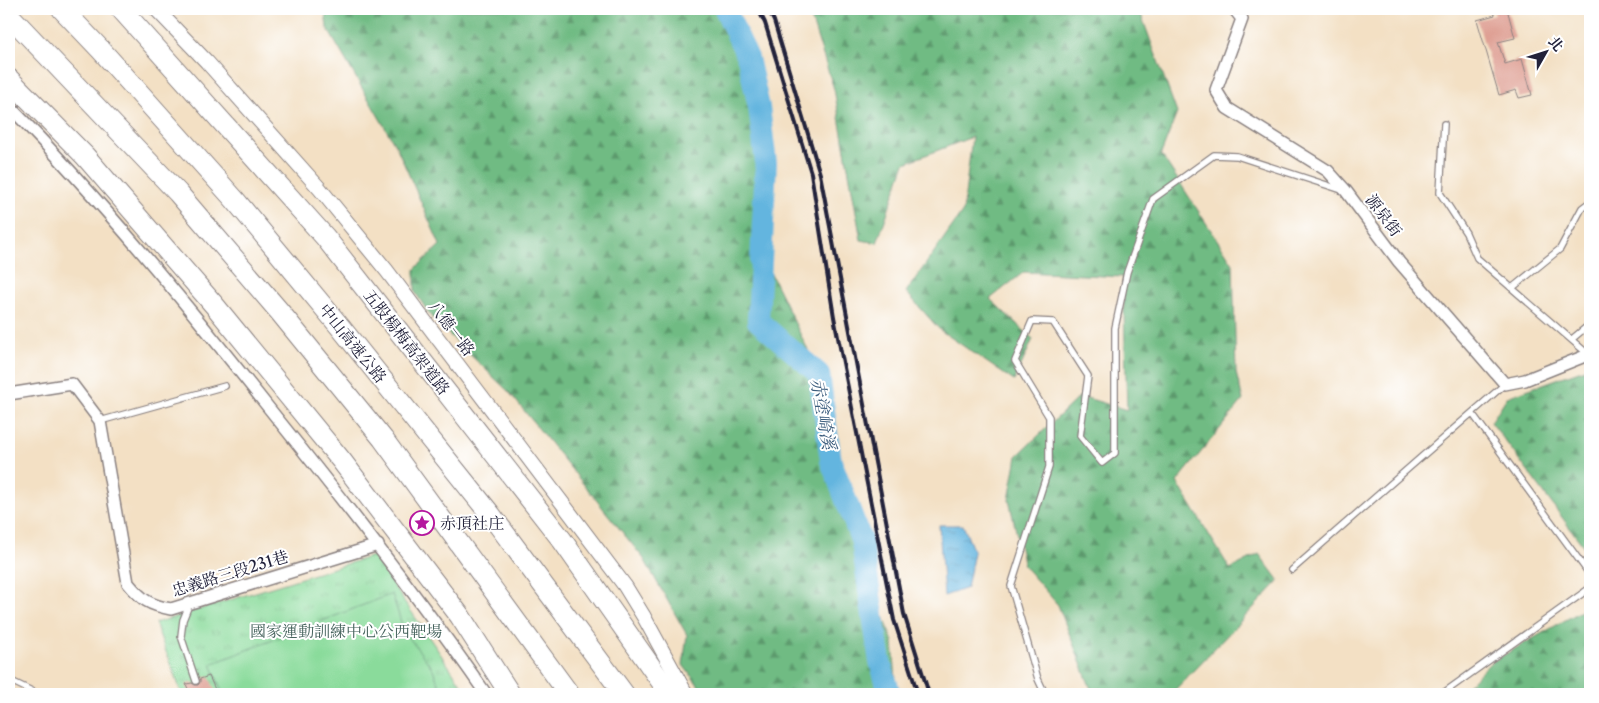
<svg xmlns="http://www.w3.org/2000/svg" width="1599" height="703" font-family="'Libre Caslon Text','Noto Serif TC',serif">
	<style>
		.grass { fill: url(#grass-tufts); stroke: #567e6b }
		.forest { fill: url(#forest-firs); stroke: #486e5f }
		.pitch { fill: #8adb9b; stroke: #567e6b }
		.water { fill: url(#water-ripples); stroke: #436c8d }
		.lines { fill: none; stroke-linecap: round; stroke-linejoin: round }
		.river { stroke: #64b5df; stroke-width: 22 }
		.building { fill: #dfa094 }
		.service-casing { stroke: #8a8180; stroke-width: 8 }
		.minor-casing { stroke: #8a8180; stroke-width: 14 }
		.tertiary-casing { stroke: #8a8180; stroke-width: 16 }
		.motorway-casing { stroke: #8a8180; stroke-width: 22 }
		.service { stroke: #fff; stroke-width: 5.5 }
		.minor { stroke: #fff; stroke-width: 11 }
		.tertiary { stroke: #fff; stroke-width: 14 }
		.motorway { stroke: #fff; stroke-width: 20 }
		.rail { stroke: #22223b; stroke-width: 4 }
		.labels { text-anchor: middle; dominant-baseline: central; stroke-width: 4; stroke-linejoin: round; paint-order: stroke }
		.street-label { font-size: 16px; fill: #22223b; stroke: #fff }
		.poi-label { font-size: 16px; fill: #22223b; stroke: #fff; text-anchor: start }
		.park-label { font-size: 16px; fill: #46635d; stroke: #fff }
		.water-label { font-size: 18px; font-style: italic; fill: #3c5d7d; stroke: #fff }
	</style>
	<defs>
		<pattern id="grass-tufts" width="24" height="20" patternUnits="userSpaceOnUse" patternTransform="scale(1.25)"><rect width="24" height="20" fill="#8adb9b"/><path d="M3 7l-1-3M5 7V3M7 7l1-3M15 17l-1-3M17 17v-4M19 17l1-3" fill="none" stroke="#77bc86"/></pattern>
		<pattern id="forest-firs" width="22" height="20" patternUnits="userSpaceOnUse" patternTransform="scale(1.25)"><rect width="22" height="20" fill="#6fbb83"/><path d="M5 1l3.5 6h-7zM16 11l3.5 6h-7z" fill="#5b986c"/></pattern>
		<pattern id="water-ripples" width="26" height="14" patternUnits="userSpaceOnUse" patternTransform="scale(1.25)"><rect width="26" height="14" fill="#64b5df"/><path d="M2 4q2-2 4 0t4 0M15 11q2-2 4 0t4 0" fill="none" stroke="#5293b6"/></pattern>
	</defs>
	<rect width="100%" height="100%" fill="#fff"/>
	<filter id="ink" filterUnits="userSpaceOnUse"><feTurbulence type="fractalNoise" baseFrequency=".02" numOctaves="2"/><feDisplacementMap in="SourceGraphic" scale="10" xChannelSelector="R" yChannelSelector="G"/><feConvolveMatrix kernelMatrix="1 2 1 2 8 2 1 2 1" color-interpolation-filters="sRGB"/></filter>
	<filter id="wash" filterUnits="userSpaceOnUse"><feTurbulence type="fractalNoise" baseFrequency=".0096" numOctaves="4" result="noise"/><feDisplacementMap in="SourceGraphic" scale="20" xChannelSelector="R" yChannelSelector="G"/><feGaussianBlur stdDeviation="1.12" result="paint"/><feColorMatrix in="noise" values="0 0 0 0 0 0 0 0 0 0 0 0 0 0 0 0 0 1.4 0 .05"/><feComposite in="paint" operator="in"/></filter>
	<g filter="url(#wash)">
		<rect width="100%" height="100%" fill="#f3e0c4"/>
		<path class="grass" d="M373,556L468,694H182L155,623Z"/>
		<path class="forest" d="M325,9H718L760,99L766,264L811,356L854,532L893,642L897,694H705L683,665L687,635L644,559L509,392L432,318L415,292V269L440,245L397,148L327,28Z
			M808,9H1139L1177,113L1161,154L1233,264L1236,373L1243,400L1177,482L1230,569L1259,554L1279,581L1171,694H1093L1058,605L1024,566L1009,500L1017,456L1080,396L1127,410L1123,277L1024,272L990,299L1033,339L1014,381L940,330L906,292L963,211L972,137L905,163L877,243L861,240L834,89Z
			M1590,367V555L1491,422L1507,397Z
			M1590,606V694H1459L1490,663Z"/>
		<path class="pitch" d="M392,594L404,631L433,669L442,694H223L211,664Z"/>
		<path class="water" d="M939,525H963L974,552L967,588L944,596Z"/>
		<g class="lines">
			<path class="river" d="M725,9L748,58L759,107L766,163L758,321L819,374L831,461L862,542L880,662L890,694"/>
		</g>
		<g id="blocks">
			<path class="building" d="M1493,9H1507L1515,38L1498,42L1505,64L1522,59L1532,95L1519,98L1516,90L1499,95L1477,20L1495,15Z
				M209,676L217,694H190L186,684L192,683L195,685H198L200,682V679Z"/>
		</g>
	</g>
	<g filter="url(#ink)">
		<use href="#blocks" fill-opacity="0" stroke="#8a8180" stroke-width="1"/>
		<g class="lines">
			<defs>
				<path id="service" d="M1444,124L1440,193L1466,233L1477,258L1589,355
					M1512,288L1560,249L1582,208L1590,202
					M1572,339L1590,324
					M1472,413L1590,575
					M100,421L225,386
					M1292,570L1505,384
					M189,605L183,620L181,636L196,681
					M9,680L38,694
					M1045,694L1038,679L1011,586L1049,467V417L1015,361L1032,321L1053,322L1088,376L1080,436L1102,463L1115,453V328L1127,272L1153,199L1214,155L1237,156L1342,190
					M1442,694L1590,588"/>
				<path id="minor" d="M1234,9L1242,19L1216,90L1227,108L1328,171L1346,191L1399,262L1505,384L1525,380L1590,354
					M9,106C103,202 188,306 272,412C346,504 419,597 486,694
					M9,394L72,384L100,421L128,583C142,600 149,605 171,609L378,545"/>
				<path id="tertiary" d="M156,9L207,62L320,189L387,271L625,586L644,617L686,694"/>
				<path id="motorway" d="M62,9L101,50L235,200L341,328L491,515L624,694
					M121,9L325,237L562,540L670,694
					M9,15L178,193L279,311L383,439L569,694
					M9,79L85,156L215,306L341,460L460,616L510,694"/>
			</defs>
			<use href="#service" class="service-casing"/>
			<use href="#minor" class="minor-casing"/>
			<use href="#tertiary" class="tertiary-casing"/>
			<use href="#motorway" class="motorway-casing"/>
			<use href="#service" class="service"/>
			<use href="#minor" class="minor"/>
			<use href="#tertiary" class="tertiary"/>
			<use href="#motorway" class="motorway"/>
			<path class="rail" d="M758,9L765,23L811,173L834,317L894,620L918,694
				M768,9L774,21L820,174L904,614L929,694"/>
		</g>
	</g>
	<defs>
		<symbol id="sight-ring" viewBox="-11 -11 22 22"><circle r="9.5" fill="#fff" stroke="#b5179e" stroke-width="1.5"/><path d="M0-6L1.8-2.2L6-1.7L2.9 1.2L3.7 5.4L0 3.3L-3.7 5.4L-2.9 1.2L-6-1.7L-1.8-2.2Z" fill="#b5179e"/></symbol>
	</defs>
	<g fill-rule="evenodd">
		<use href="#sight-ring" x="408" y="509" width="28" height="28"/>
	</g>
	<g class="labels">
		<g class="street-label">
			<text transform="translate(1384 215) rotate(53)">源泉街</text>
			<text transform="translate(452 328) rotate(53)">八德一路</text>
			<text transform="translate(407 342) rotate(52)">五股楊梅高架道路</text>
			<text transform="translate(353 343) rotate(51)">中山高速公路</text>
			<text transform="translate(230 573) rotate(-17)">忠義路三段231巷</text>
		</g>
		<g class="poi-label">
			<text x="440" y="523">赤頂社庄</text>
		</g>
		<g class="park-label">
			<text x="346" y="631">國家運動訓練中心公西靶場</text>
		</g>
		<g class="water-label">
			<text transform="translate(823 414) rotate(80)">赤塗崎溪</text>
		</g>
	</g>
	<rect width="1599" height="703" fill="none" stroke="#fff" stroke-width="30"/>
	<g transform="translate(1546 52) rotate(51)" stroke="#ffffff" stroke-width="4" paint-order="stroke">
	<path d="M0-4L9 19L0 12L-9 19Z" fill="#22223b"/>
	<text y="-8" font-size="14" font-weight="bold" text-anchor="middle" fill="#22223b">北</text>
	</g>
</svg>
